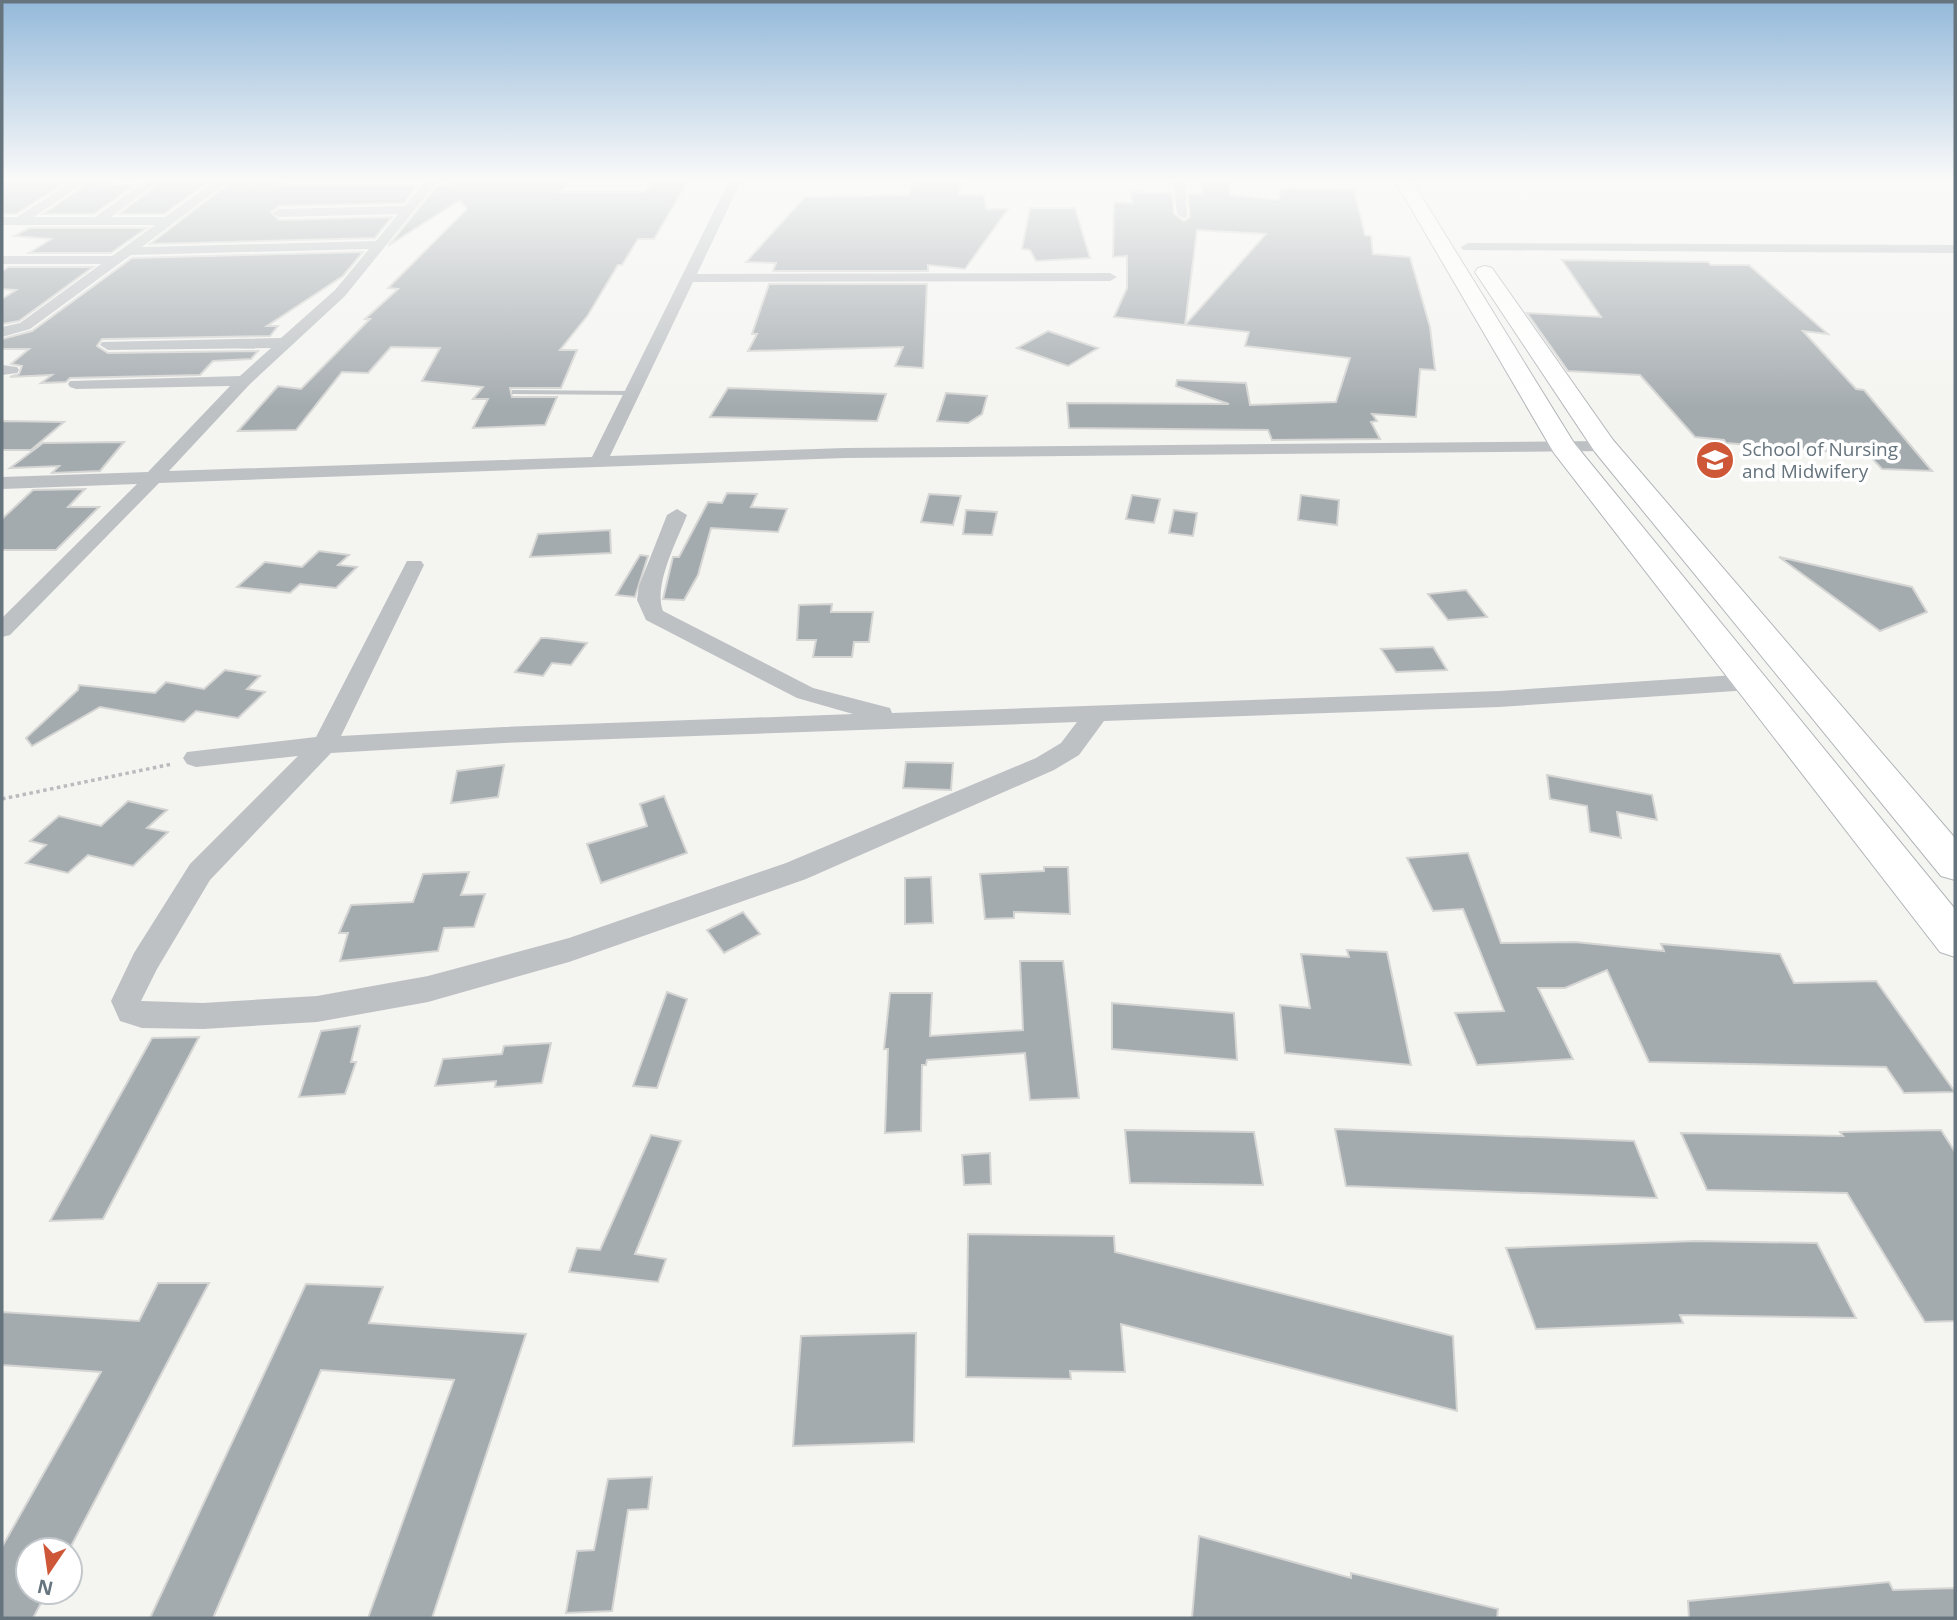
<svg xmlns="http://www.w3.org/2000/svg" width="1957" height="1620" font-family="'Open Sans',sans-serif">
	<style>
		.building { fill: #a4abaf; stroke: #d5d5d4; stroke-width: 2 }
		.lines { fill: none; stroke-linecap: round; stroke-linejoin: round }
		.primary-casing { stroke: #b1b5b8; stroke-width: 2 }
		.path { stroke: #b9bbbd; stroke-width: 3.5; stroke-dasharray: 3.5 3.5; stroke-linecap: butt }
		.lane { fill: #bdc1c4; fill-rule: evenodd }
		.street { fill: #bdc1c4; fill-rule: evenodd }
		.primary { fill: #fff; fill-rule: evenodd }
		.labels { text-anchor: middle; dominant-baseline: central; stroke-width: 7; stroke-linejoin: round; paint-order: stroke }
		.far-poi-label { font-size: 19px; fill: #66747e; stroke: #fff; text-anchor: start }
	</style>
	<rect width="100%" height="100%" fill="#f4f4f1"/>
	<path class="building" d="M2,181H36L65,183L16,214H2Z
		M162,181H210L164,214H119Z
		M232,181H284L279,186H417L404,203L279,206L271,212L279,220L392,217L375,238L150,244Z
		M444,181H570L559,192H644L655,181H688L654,239H638L622,265H618L588,315L560,350H577L561,388H510L512,397H557L545,425L473,428L488,399H473L483,387L422,381L440,348L391,347L368,373L342,372L296,430L238,431L278,386L301,389L370,319H365L398,289L388,288L467,209L460,200L388,246L437,186H448Z
		M1202,181H1229L1230,195L1279,200L1280,188L1354,190L1365,235L1371,236L1373,254L1410,257L1430,327L1435,370L1420,369L1416,417L1372,414L1377,421L1371,422L1380,439L1272,440L1268,430L1069,428L1067,403L1229,404L1176,386L1177,380L1246,383L1250,405L1336,402L1350,358L1245,346L1249,332L1185,325L1266,234L1197,230L1185,325L1114,317L1127,288V256L1113,257L1114,202L1132,203L1131,192L1172,193L1174,214L1184,221L1190,217L1188,194H1202Z
		M914,182L961,183L959,195H984L986,209H1008L965,269L928,265V271H773L776,263L746,262L805,197L909,195Z
		M88,183L135,185L94,214H43Z
		M1030,208H1075L1090,258L1036,261L1030,250L1022,249Z
		M29,228H147L111,253H29L51,239L14,236Z
		M363,252L343,276L267,326H278L270,336L102,339L97,346L108,353L258,351L251,359L213,361L200,375L70,378L66,382L41,383L52,375L10,377L19,374L22,366L11,364L29,349H2V339L32,331L132,258Z
		M1562,260L1708,262L1711,265H1749L1828,334L1803,331L1856,389L1864,390L1932,471L1882,469L1869,455L1726,443L1724,440L1695,437L1640,375L1568,371L1527,313L1601,317Z
		M9,267H93L19,321L2,324V299L16,290L2,289V271Z
		M769,284H927L923,368L895,366L903,347L748,351L757,334H752Z
		M1048,331L1098,348L1068,366L1017,348Z
		M728,388L886,394L877,421L710,417Z
		M946,393L987,396L982,414L968,423L937,421Z
		M2,421L64,422L31,450H2Z
		M124,442L100,471L52,473L59,466L10,468L43,443Z
		M85,489L68,507H99L56,550H2V519L33,490Z
		M727,493L757,494L751,507L787,509L778,532L711,528L698,575L684,600L663,599L673,557H679L708,502L722,503Z
		M929,494L961,496L953,525L921,522Z
		M1132,495L1160,499L1154,523L1126,519Z
		M1301,495L1339,500L1337,525L1298,520Z
		M966,510L997,512L992,535L963,534Z
		M1174,510L1197,513L1193,536L1169,533Z
		M610,530L611,553L530,557L538,534Z
		M319,551L349,555L338,565L357,567L336,588L300,584L290,593L237,587L265,562L302,567Z
		M640,555L648,556L635,597L616,595Z
		M1779,557L1912,587L1927,612L1880,631Z
		M1466,590L1487,617L1448,620L1428,594Z
		M832,604L831,612H873L869,642H854L852,657H813L816,640H797L799,605Z
		M541,638H547L587,643L571,665L552,663L543,676L515,672Z
		M1433,647L1447,670L1396,672L1381,649Z
		M225,670L260,676L247,689L265,692L238,718L196,711L184,722L100,707L32,746L26,738L78,690L79,685L155,693L166,682L204,689Z
		M906,762L953,763L951,790L903,788Z
		M504,765L498,797L451,803L457,771Z
		M1547,775L1652,795L1657,820L1617,812L1621,838L1590,832L1587,806L1550,799Z
		M664,796L687,853L601,883L587,844L647,826L640,804Z
		M128,801L167,810L147,828L168,832L133,866L88,855L68,873L26,863L46,845L30,841L59,816L101,826Z
		M1468,853L1501,943L1575,942L1664,951L1661,944L1780,954L1794,983L1876,981L1955,1092L1904,1093L1886,1067L1649,1062L1607,970L1565,988H1538L1573,1059L1477,1065L1455,1013L1504,1011L1463,909L1433,911L1407,858Z
		M1044,867H1068L1070,914L1014,912V918L985,919L980,874L1044,871Z
		M469,872L461,895L485,894L474,927L444,928L438,951L340,961L348,933H339L351,905L413,902L423,874Z
		M931,877L933,923L905,924V878Z
		M743,912L760,934L724,953L707,930Z
		M1347,950L1387,952L1411,1065L1285,1053L1280,1005L1310,1008L1301,954L1349,957Z
		M1020,961H1063L1079,1098L1030,1100L1025,1053L927,1060L926,1065H922L921,1131L885,1133L888,1049H884L890,993H932L930,1036L1023,1030Z
		M667,992L687,999L657,1088L633,1086Z
		M1112,1003L1234,1013L1237,1060L1112,1049Z
		M360,1026L351,1062H356L345,1094L299,1097L321,1031Z
		M199,1037L103,1219L50,1221L152,1038Z
		M551,1043L542,1083L495,1087L496,1081L435,1086L443,1059L502,1054L504,1046Z
		M1335,1129L1634,1141L1657,1198L1346,1186Z
		M1125,1130L1254,1132L1263,1185L1130,1183Z
		M1941,1130L1955,1152V1321L1925,1322L1847,1193L1707,1190L1681,1133L1843,1136L1840,1132Z
		M651,1135L681,1141L635,1254L666,1259L658,1282L569,1272L577,1248L600,1250Z
		M990,1153L991,1184L964,1185L962,1155Z
		M968,1234L1114,1236L1115,1252L1453,1336L1457,1411L1121,1324L1125,1372L1070,1371L1071,1379L966,1377Z
		M1696,1241L1817,1243L1856,1318L1680,1315L1683,1323L1536,1329L1506,1248Z
		M158,1283H209L69,1550H28V1592H47L33,1618H2V1547L101,1372L2,1365V1312L139,1321Z
		M306,1284L383,1287L369,1323L526,1334L432,1618H368L454,1380L321,1370L213,1618H150Z
		M916,1333L914,1442L793,1446L801,1336Z
		M652,1477L648,1509L628,1510L612,1611L566,1613L577,1551L594,1550L608,1479Z
		M1199,1536L1351,1578V1573L1498,1609L1497,1618H1192Z
		M1889,1582L1893,1590L1955,1588V1618H1689L1688,1601Z"/>
	<g class="lines">
		<defs>
			<path id="primary" d="M1395,181H1412L1574,443L1955,909V957L1940,952L1554,453Z
				M1485,266L1492,268L1613,440L1955,838V880L1941,876L1595,452L1475,272L1478,268Z"/>
		</defs>
		<use href="#primary" class="primary-casing"/>
		<path class="path" d="M2,799L172,764"/>
		<path class="lane" d="M512,390L632,391L636,393L632,395L515,394H512Z"/>
		<path class="street" d="M72,181H87L34,217H95L145,181H159L111,217H165L215,181H229L142,247L376,241L398,214L279,217L273,213L279,209L405,206L425,181H438L345,296L250,384L169,471L592,457L729,181H741L697,274L1110,273L1117,277L1110,281L693,282L610,456L845,448L1604,441L1613,446L1604,451L845,458L159,483L10,635L2,637V618L137,484L2,489V477L148,472L230,386L76,389L70,387L68,384L70,381L240,376L271,348L108,350L100,345L102,342L281,338L335,290L369,249L131,255L30,329L2,337V327L20,323L101,264H2V256H112L155,225H2V217H17Z
			M1173,181H1185L1187,217L1183,218L1177,214Z
			M1468,243L1955,245V253L1463,250L1461,247Z
			M2,365L17,367L19,370L17,373L2,375Z
			M677,509L687,515C677,541 653,585 663,611L813,688L890,708L892,713L1499,691L1750,674L1758,677L1762,682L1758,687L1750,690L1499,707L1104,721L1079,755L1054,770L806,879L569,962L428,1002L317,1022L203,1029L142,1028L120,1021L111,1001L134,953L190,864L298,756L196,767L187,764L183,758L187,752L316,737L407,561H421L424,565L341,736L504,727L853,714L797,698L646,620L637,600L639,586L667,515ZM1077,722L1061,743L1036,758L786,863L569,938L428,976L317,996L203,1003L141,1001L157,969L210,880L331,753L504,743Z"/>
		<use href="#primary" class="primary"/>
	</g>
	<linearGradient id="sky" x2="0" y2="1"><stop stop-color="#94b9da"/><stop offset="0.44" stop-color="#fafaf9"/><stop offset="1" stop-color="#fafaf9" stop-opacity="0"/></linearGradient>
	<rect width="1957" height="408" fill="url(#sky)"/>
	<defs>
		<symbol id="university-disc" viewBox="-11 -11 22 22"><circle r="9.5" fill="#ce5737" stroke="#fff"/><path d="M0-5L7-2L0 1L-7-2ZM-4 1L0 2.5L4 1V4Q0 6-4 4Z" fill="#fff"/></symbol>
	</defs>
	<g fill-rule="evenodd">
		<use href="#university-disc" x="1693" y="438" width="44" height="44"/>
	</g>
	<g class="labels">
		<g class="far-poi-label">
			<text x="1742" y="449">School of Nursing<tspan x="1742" dy="22">and Midwifery</tspan></text>
		</g>
	</g>
	<rect width="1957" height="1620" fill="none" stroke="#66747e" stroke-width="7"/>
	<g transform="translate(49 1571) rotate(193)"><circle r="33" fill="#ffffff" stroke="#c2c7cb" stroke-width="2"/>
	<path d="M0-5L12 26L0 18L-12 26Z" fill="#ce5737"/>
	<text y="-10" font-size="19" font-weight="bold" text-anchor="middle" fill="#66747e">N</text>
	</g>
</svg>
